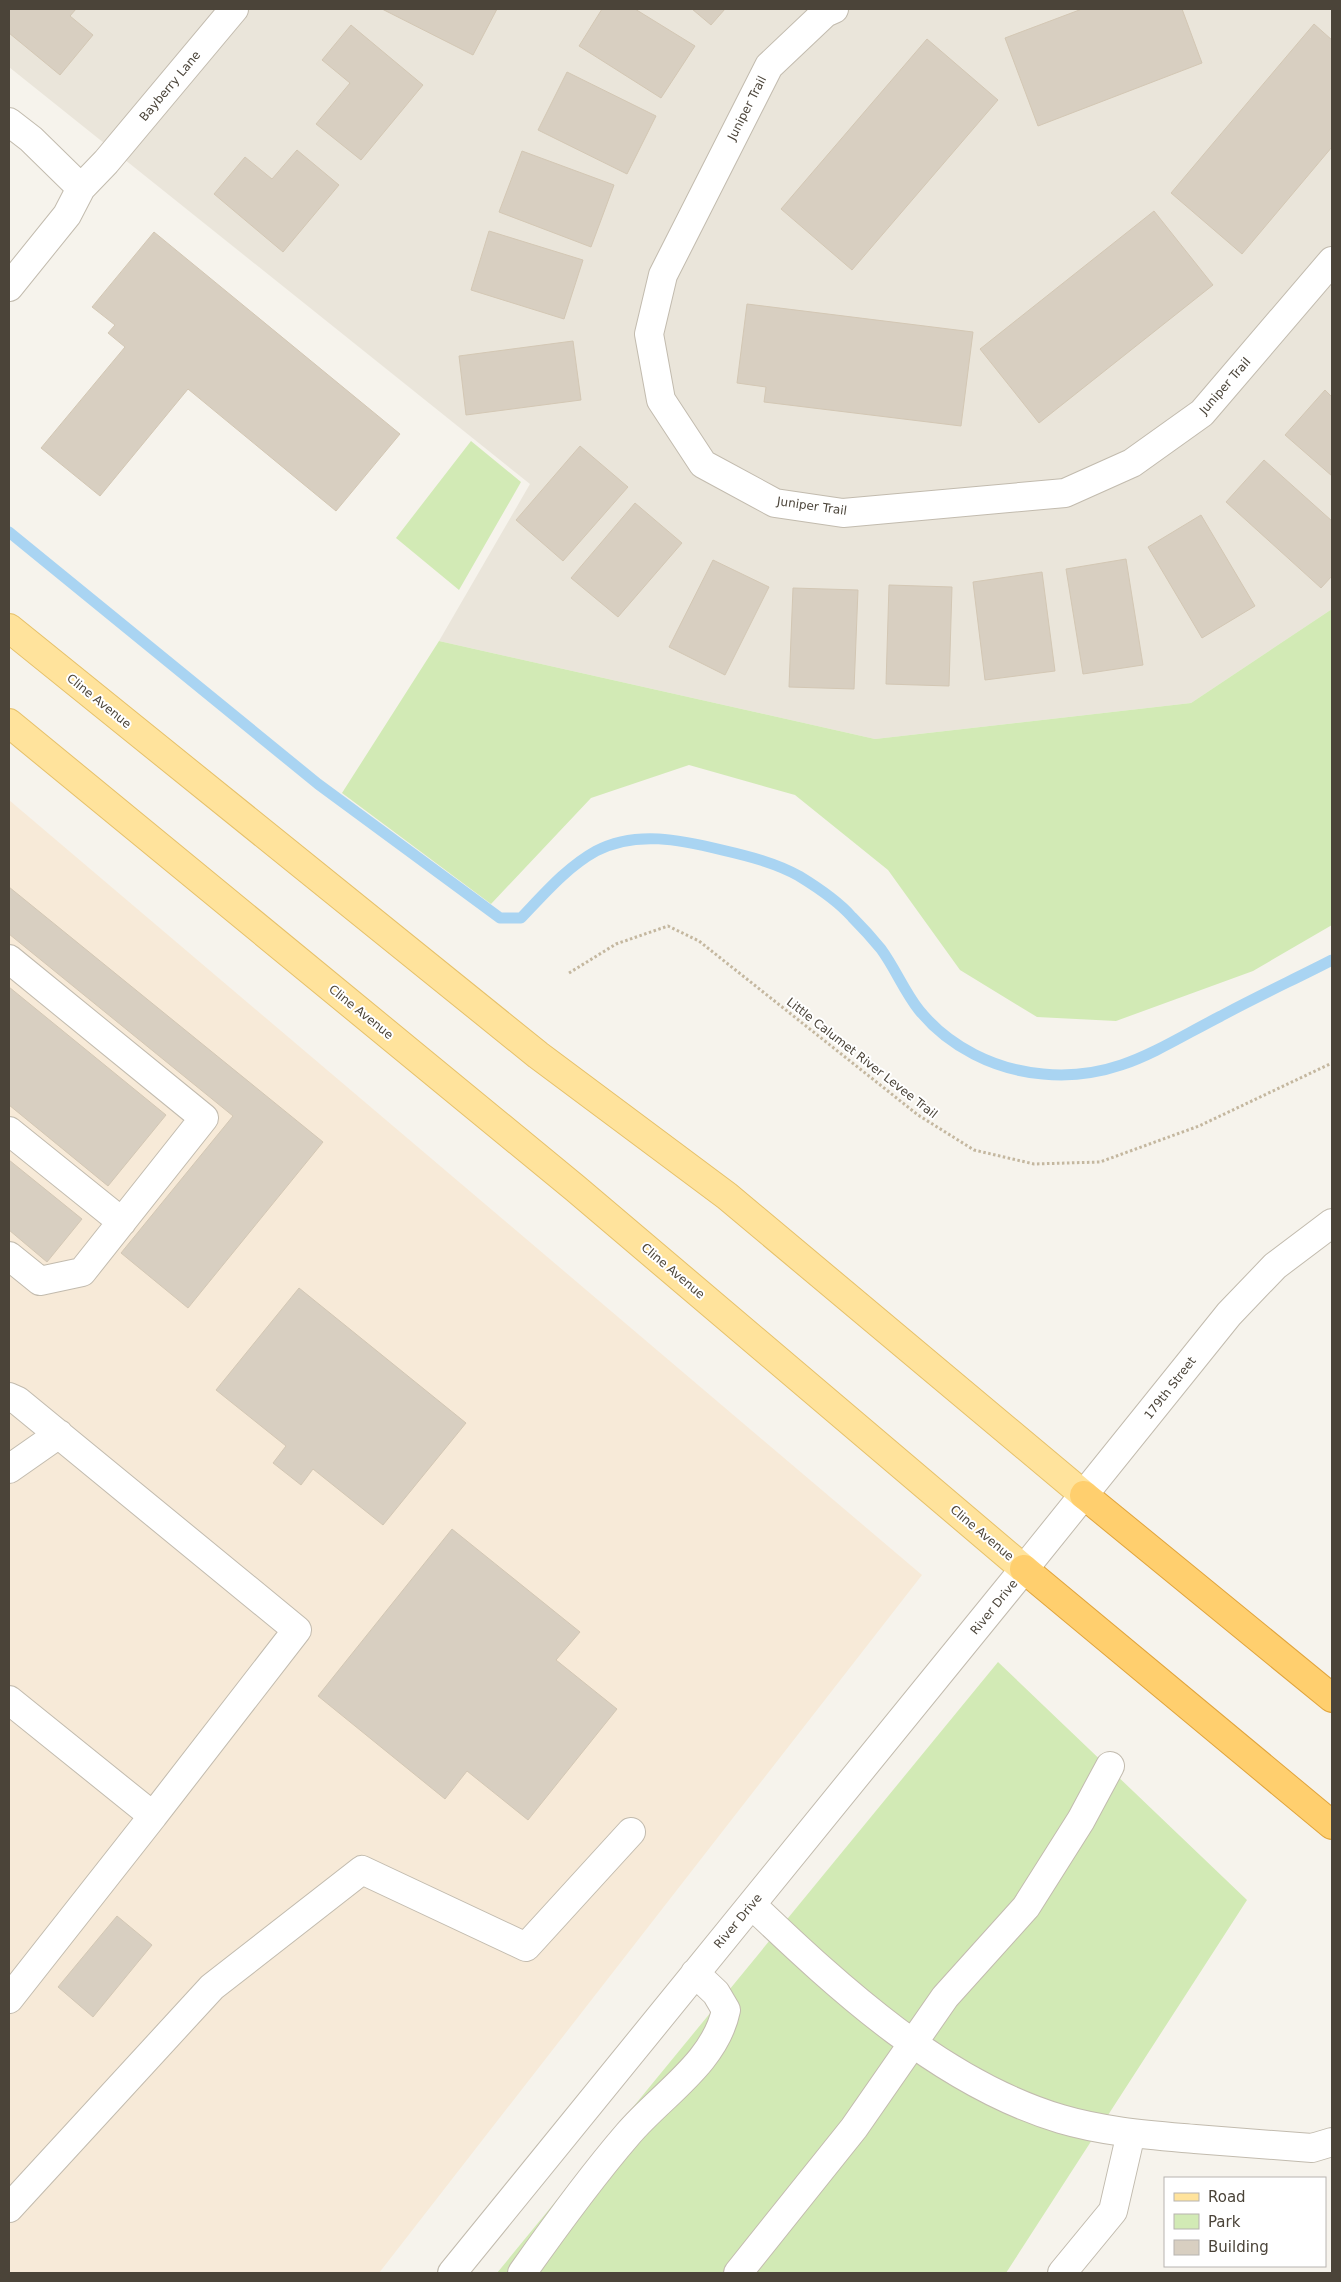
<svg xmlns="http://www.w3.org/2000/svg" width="1341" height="2282" font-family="'DejaVu Sans',sans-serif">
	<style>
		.residential { fill: #eae5da }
		.commercial { fill: #f7ead8 }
		.green { fill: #d2eab5 }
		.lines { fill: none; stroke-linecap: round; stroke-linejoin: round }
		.stream { stroke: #a9d4f2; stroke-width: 11 }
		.building { fill: #d8cfc1; stroke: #d3c7b4 }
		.minor-casing { stroke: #c2bbae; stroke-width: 30 }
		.major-casing { stroke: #e6c16a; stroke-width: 30 }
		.highway-casing { stroke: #e0a43c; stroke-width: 30 }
		.path { stroke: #c4b79f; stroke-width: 3; stroke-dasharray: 2.5 2.5; stroke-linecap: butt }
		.minor { stroke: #fff; stroke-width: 28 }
		.major { stroke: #ffe39c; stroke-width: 28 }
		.highway { stroke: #ffcf6e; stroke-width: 28 }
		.labels { text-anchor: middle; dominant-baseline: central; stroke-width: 4; stroke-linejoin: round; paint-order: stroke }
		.street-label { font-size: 12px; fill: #4b4439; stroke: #fff }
	</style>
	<rect width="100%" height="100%" fill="#f6f3ec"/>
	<path class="residential" d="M9,9H1332V609L1191,703L875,739L439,641L530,484L9,67Z"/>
	<path class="commercial" d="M9,800L922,1575L379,2273H9Z"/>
	<path class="green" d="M471,441L521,482L459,590L396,538Z
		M1332,609V925L1253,971L1116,1021L1037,1017L960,970L888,870L795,795L689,765L591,798L491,904L342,793L439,641L875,739L1191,703Z
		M998,1662L1247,1900L1006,2273H497Z"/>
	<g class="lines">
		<path class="stream" d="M9,532L318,784L500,918H521C544,894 567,867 596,851C636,830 681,840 722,850C748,856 776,863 799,876C817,887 838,901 852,917C862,927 872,938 881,949C895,968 904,991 919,1010C949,1047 995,1070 1043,1074C1116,1081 1160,1047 1221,1016C1258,996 1295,979 1332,960"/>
	</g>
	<path class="building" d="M9,9H76L70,16L93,35L60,75L9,33Z
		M382,9H497L473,55Z
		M602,9H635L695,46L661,98L579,46Z
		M692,9H725L711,25Z
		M1082,9H1182L1202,63L1038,126L1005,38Z
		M1314,24L1332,40V147L1242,254L1171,193Z
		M351,25L423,85L361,160L316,124L350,83L322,60Z
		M927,39L998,100L852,270L781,209Z
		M567,72L656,116L627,174L538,130Z
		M297,150L339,185L283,252L214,194L245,157L272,179Z
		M522,151L614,185L591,247L499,212Z
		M1154,211L1213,285L1039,423L980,349Z
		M489,231L583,260L564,319L471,290Z
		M154,232L400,434L336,511L188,389L100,496L41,448L125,347L108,333L115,325L92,307Z
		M747,304L973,332L961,426L764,402L766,387L737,383Z
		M573,341L581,400L466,415L459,356Z
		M1325,390L1332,397V476L1285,435Z
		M580,446L628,487L563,561L516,520Z
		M1264,460L1332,521V576L1321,588L1226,502Z
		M635,503L682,543L618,617L571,578Z
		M1201,515L1255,606L1202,638L1148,547Z
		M1126,559L1143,665L1083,674L1066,569Z
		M713,560L769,587L725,675L669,647Z
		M1042,572L1055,671L985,680L973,582Z
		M889,585L952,587L949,686L886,684Z
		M793,588L858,590L854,689L789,687Z
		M9,887L323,1142L188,1308L121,1253L233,1116L9,934Z
		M9,987L166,1115L108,1186L9,1105Z
		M9,1160L82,1219L47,1262L9,1230Z
		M299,1288L466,1423L383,1525L313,1469L301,1485L273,1463L286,1446L216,1390Z
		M452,1529L580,1632L556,1660L617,1709L528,1820L467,1771L445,1799L318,1696Z
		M117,1916L152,1945L93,2017L58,1987Z"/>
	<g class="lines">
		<defs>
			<path id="minor" d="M834,9L825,13L769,66L663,275L649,334L661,400L703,464L775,503L843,513L1065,493L1132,463L1202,413L1332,261
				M9,122L31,139L81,188
				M9,287L67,215L81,188L106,162L234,9
				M9,959L204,1118L82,1272L40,1281L9,1256
				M9,1131L122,1222
				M9,1397L18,1401L297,1630L153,1816L9,1700
				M9,1469L59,1434
				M752,1905C840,1989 943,2084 1061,2119C1105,2132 1150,2135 1195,2139C1234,2142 1273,2145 1312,2148L1332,2142
				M9,1999L153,1816
				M9,2208L212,1987L362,1870L526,1947L631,1832
				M452,2273L1024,1569L1229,1314L1275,1266L1332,1223
				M522,2273C556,2225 590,2178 628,2134C661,2095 715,2063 726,2010L716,1993L695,1973
				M738,2273L854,2128L945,1997L1026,1907L1081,1820L1110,1766
				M1062,2273L1113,2211L1131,2133"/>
			<path id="major" d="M9,628L538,1055L727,1196L1084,1495
				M9,723L575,1188L1024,1569"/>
			<path id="highway" d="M1084,1495L1332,1698
				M1024,1569L1332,1825"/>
		</defs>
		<use href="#minor" class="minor-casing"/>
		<use href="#major" class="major-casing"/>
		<use href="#highway" class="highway-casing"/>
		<path class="path" d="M569,973L616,944L668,926L699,941L918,1115L974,1150L1034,1164L1100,1162L1199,1126L1332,1063"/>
		<use href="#minor" class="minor"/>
		<use href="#major" class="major"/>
		<use href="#highway" class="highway"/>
	</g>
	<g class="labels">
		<g class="street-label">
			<text transform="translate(170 86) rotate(-50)">Bayberry Lane</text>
			<text transform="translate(747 108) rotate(-63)">Juniper Trail</text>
			<text transform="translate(1225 386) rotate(-49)">Juniper Trail</text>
			<text transform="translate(812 506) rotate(8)">Juniper Trail</text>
			<text transform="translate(99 701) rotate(39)">Cline Avenue</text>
			<text transform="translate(361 1012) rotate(39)">Cline Avenue</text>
			<text transform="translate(862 1058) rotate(38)">Little Calumet River Levee Trail</text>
			<text transform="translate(673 1271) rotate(40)">Cline Avenue</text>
			<text transform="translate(1170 1388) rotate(-52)">179th Street</text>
			<text transform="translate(982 1533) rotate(40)">Cline Avenue</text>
			<text transform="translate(994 1607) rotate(-51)">River Drive</text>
			<text transform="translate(738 1921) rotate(-50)">River Drive</text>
		</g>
	</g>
	<rect width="1341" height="2282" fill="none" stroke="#4b4439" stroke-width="20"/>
	<rect x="1164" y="2177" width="162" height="90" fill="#ffffff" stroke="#b7b4b0"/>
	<rect x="1174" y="2193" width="25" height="8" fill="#ffe39c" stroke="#b7b4b0"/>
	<text x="1208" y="2202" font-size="15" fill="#4b4439">Road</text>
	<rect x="1174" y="2214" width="25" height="15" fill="#d2eab5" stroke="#b7b4b0"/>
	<text x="1208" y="2227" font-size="15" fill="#4b4439">Park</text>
	<rect x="1174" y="2240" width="25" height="15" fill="#d8cfc1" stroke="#b7b4b0"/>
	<text x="1208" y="2252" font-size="15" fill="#4b4439">Building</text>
</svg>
